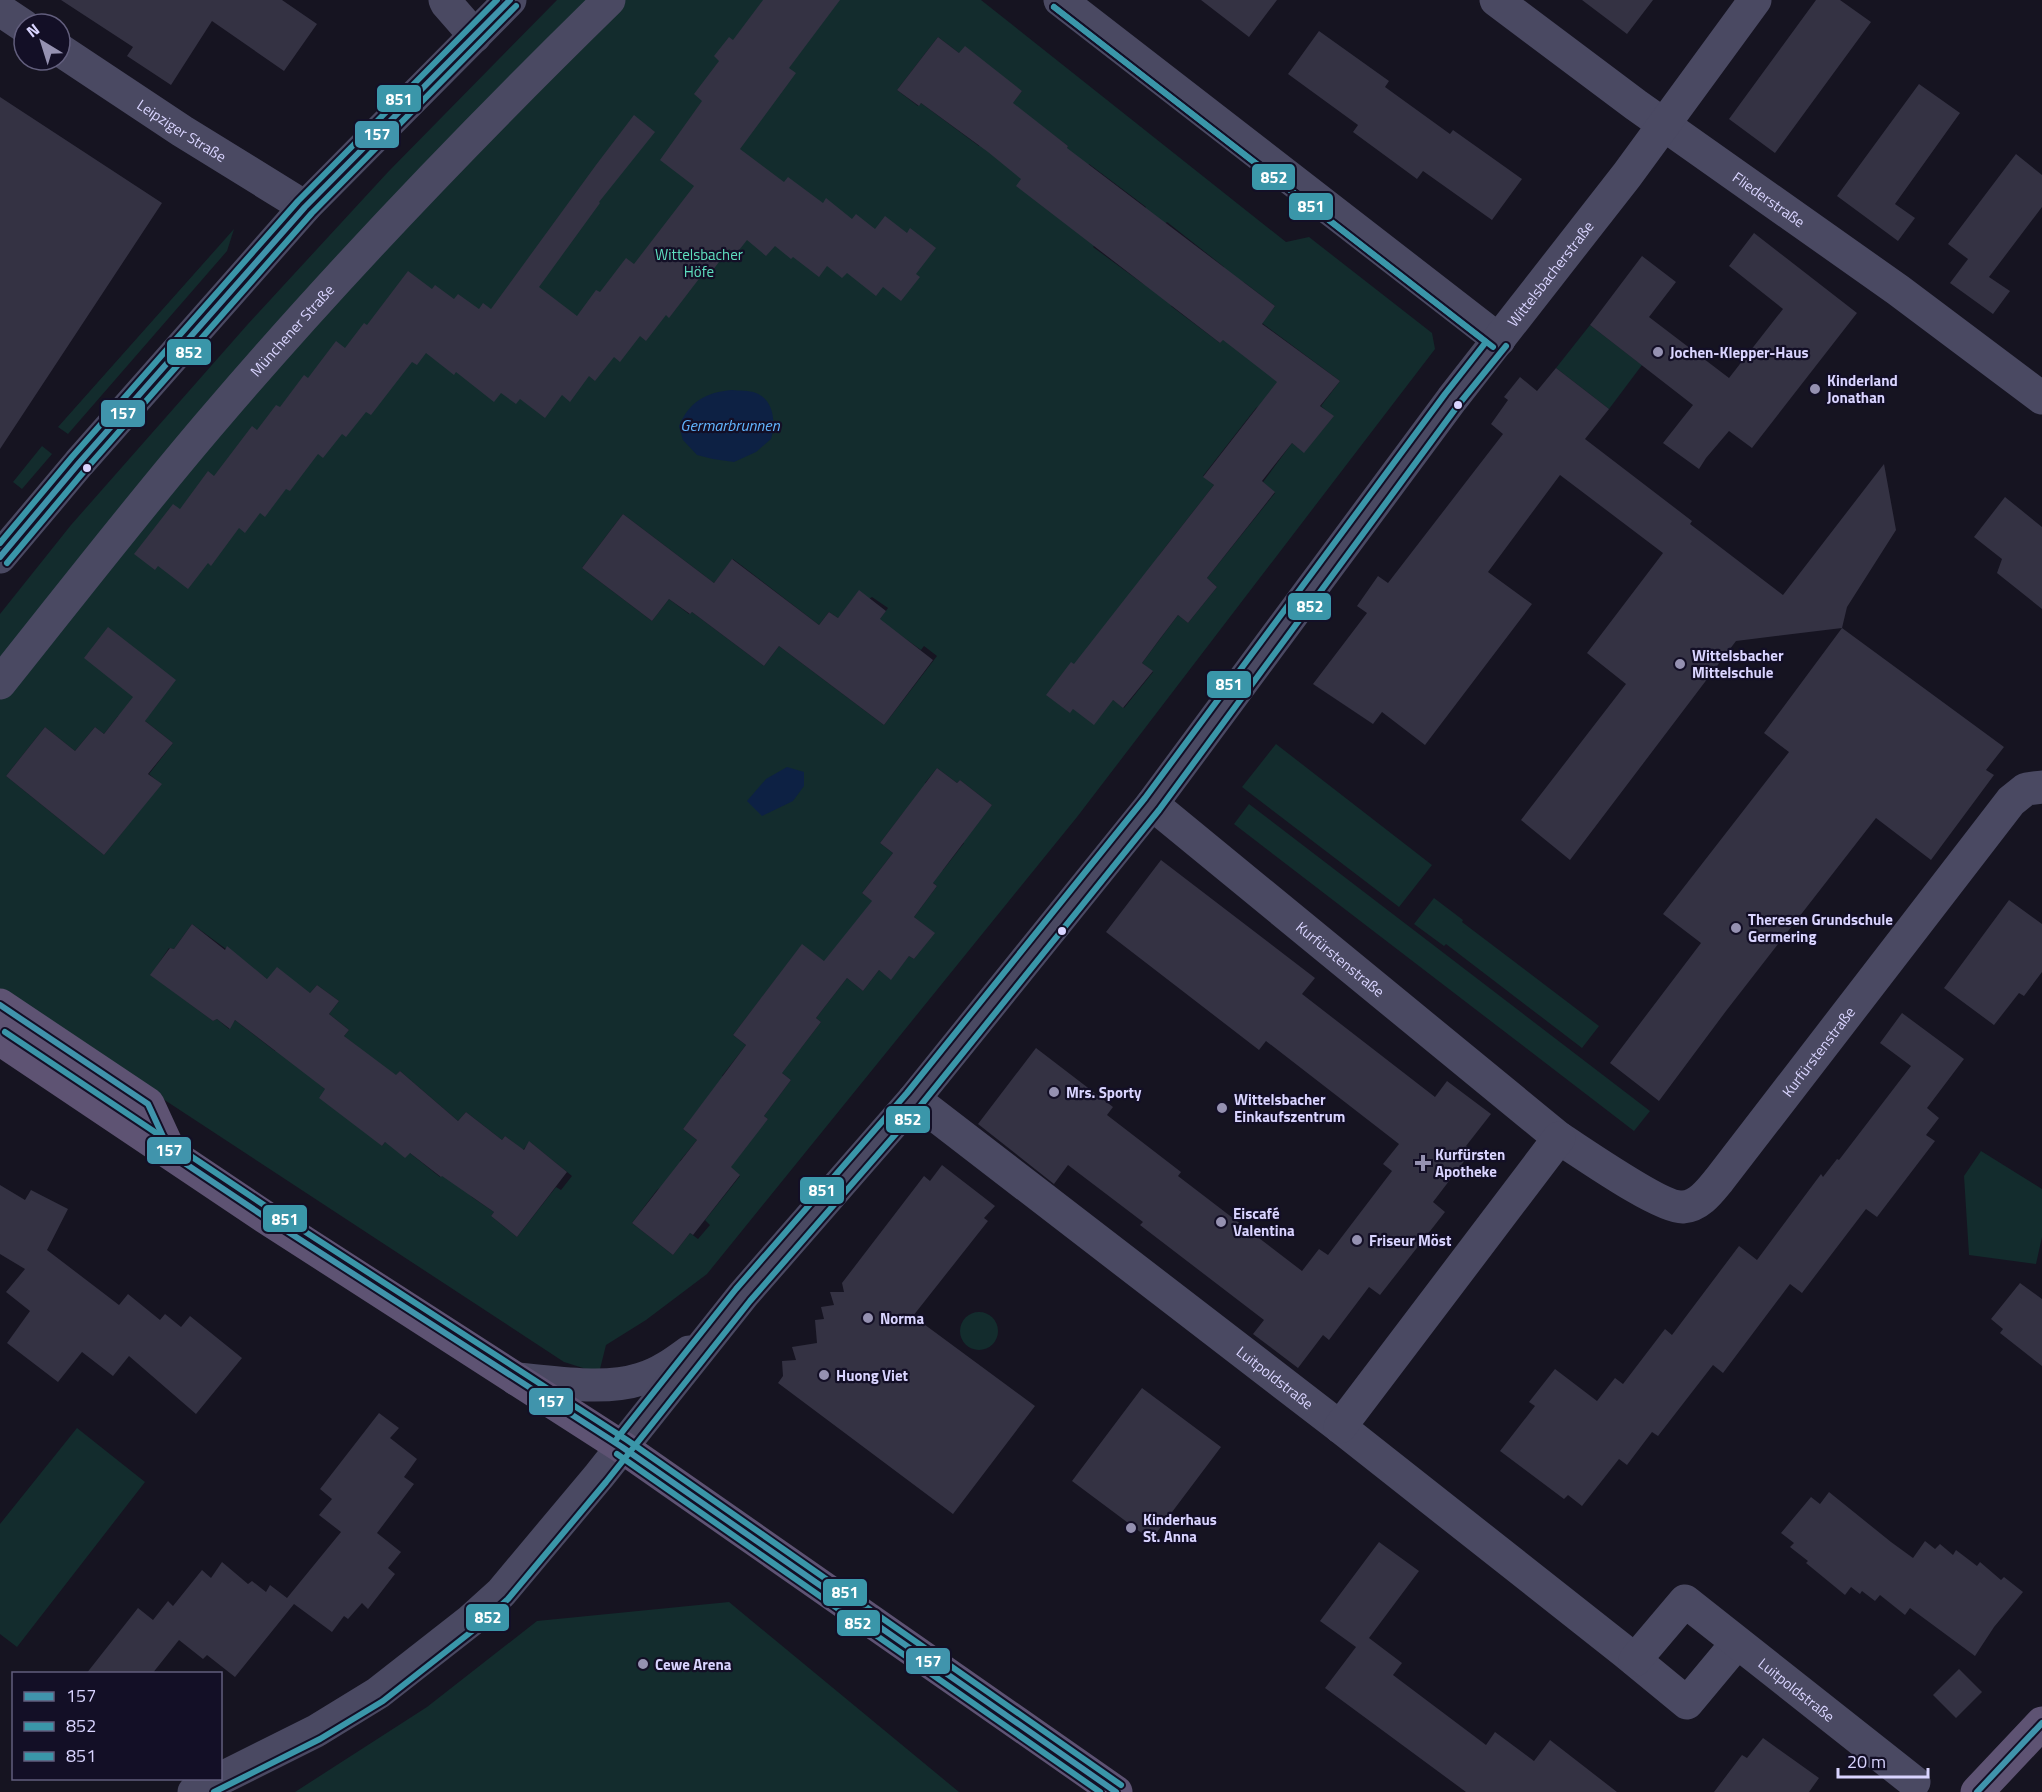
<svg xmlns="http://www.w3.org/2000/svg" width="2042" height="1792" font-family="'Titillium Web',sans-serif">
	<style>
		.green { fill: #132c2d; fill-rule: evenodd }
		.water { fill: #0d2144 }
		.building { fill: #343243 }
		.lines { fill: none; stroke-linecap: round; stroke-linejoin: round }
		.minor { stroke: #4a4962; stroke-width: 33 }
		.major { stroke: #5e5373; stroke-width: 33 }
		.bus-1-casing { stroke: #130f26; stroke-width: 10 }
		.bus-2-casing { stroke: #130f26; stroke-width: 10 }
		.bus-3-casing { stroke: #130f26; stroke-width: 10 }
		.bus-1 { stroke: #4094ac; stroke-width: 6 }
		.bus-2 { stroke: #3a96a9; stroke-width: 6 }
		.bus-3 { stroke: #3a96a9; stroke-width: 6 }
		.poi-dot { fill: #9591b1; stroke: #130f26; stroke-width: 2 }
		.bus-dot { fill: #d9d4ff; stroke: #130f26; stroke-width: 2 }
		.labels { text-anchor: middle; dominant-baseline: central; stroke-width: 4.5; stroke-linejoin: round; paint-order: stroke }
		.street-label { font-size: 15px; fill: #d9d4ff; stroke: #130f26 }
		.park-label { font-size: 15px; fill: #5fe0c0; stroke: #130f26 }
		.poi-label { font-size: 15px; font-weight: bold; fill: #d9d4ff; stroke: #130f26; text-anchor: start }
		.water-label { font-size: 16px; font-style: italic; fill: #62b6ff; stroke: #130f26 }
		.line-badge { stroke: #130f26; stroke-width: 2 }
		.badge-label { font-size: 16px; text-anchor: middle; font-weight: bold; fill: #fff }
	</style>
	<rect width="100%" height="100%" fill="#161421"/>
	<path class="green" d="M557,0H981L1286,242L1309,237L1432,333L1435,349L1077,817L707,1274L646,1320L606,1345L599,1373L564,1362L0,992V614L71,525L248,324L388,172ZM938,37L959,53L1022,91L979,146L921,103L918,106L897,90ZM1036,122L1068,146L1065,151L1086,167L1089,164L1146,207L1144,210L1162,226L1167,222L1224,267L1222,271L1245,283L1275,306L1262,323L1340,381L1321,406L1333,417L1304,452L1292,443L1263,482L1275,493L1207,578L1217,587L1188,623L1178,615L1142,663L1153,672L1124,708L1113,700L1073,709L1070,712L1160,554L1214,485L1203,476L1256,408L1285,388L1226,336L1220,343L1171,306L1177,299L1142,283L1093,247L1099,239ZM623,514L714,583L733,559L819,625L829,612L838,618L872,597L888,608L874,627L896,632L921,650L924,646L937,656L884,725L779,646L764,666L692,612L689,614L669,599L652,621L582,568ZM135,713L173,743L149,774L161,784L104,855L6,776L45,727L75,751L95,727L104,734L118,716ZM937,768L957,783L960,780L992,805L958,839L964,843L943,870L924,875L937,886L914,917L934,933L914,959L909,956L891,979L879,970L863,991L847,978L816,1018L821,1022L801,1048L773,1066L791,1080L764,1116L768,1119L722,1160L740,1176L705,1220L710,1225L698,1239L690,1233L673,1255L632,1223L657,1190L687,1167L680,1161L697,1140L683,1129L701,1106L730,1082L722,1076L746,1045L733,1035L802,945L829,965L879,906L862,893L893,853L880,843L903,813L938,793L925,783ZM192,924L267,979L310,993L317,985L339,1001L329,1014L349,1030L344,1036L358,1047L391,1082L400,1071L458,1121L466,1112L502,1140L505,1136L523,1150L530,1142L572,1176L561,1190L556,1187L517,1237L491,1216L494,1212L472,1197L446,1171L440,1177L410,1153L385,1142L382,1146L325,1089L278,1047L275,1051L235,1020L229,1029L217,1019L213,1021L151,975L169,948L174,949Z
		M234,229L227,251L68,434L58,427Z
		M1590,325L1642,365L1609,409L1556,368Z
		M42,446L52,454L22,489L13,482Z
		M1276,744L1432,865L1399,907L1242,787Z
		M1249,804L1650,1111L1634,1131L1234,824Z
		M1434,898L1463,920L1462,922L1599,1026L1582,1048L1446,944L1444,946L1414,924Z
		M1981,1151L2042,1189V1237L2036,1264L1969,1255L1964,1176Z
		M960 1331a19 19 0 1 1 38 0a19 19 0 1 1-38 0Z
		M77,1428L145,1482L17,1647L0,1634V1524Z
		M729,1602L959,1792H295L427,1707L537,1621Z"/>
	<path class="water" d="M732,390C739,391 749,390 756,393C774,400 776,423 771,439L756,452L734,462L713,459L697,455L683,440L679,426C689,402 706,392 732,390Z
		M787,767L804,772V786L793,801L762,816L747,801L766,779Z"/>
	<path class="building" d="M61,0H282L317,24L284,71L212,21L171,85L127,56L133,47Z
		M763,0H840L789,68L796,73L740,149L784,182L788,177L823,203L826,198L852,219L856,214L875,229L885,216L907,233L910,228L936,248L916,274L920,277L901,301L883,287L876,296L847,273L842,278L827,266L819,277L793,257L791,259L775,246L766,256L747,240L736,254L729,249L709,275L705,271L669,318L666,315L646,341L640,336L620,362L614,357L595,381L589,376L570,402L562,395L545,418L520,399L516,404L501,393L494,402L456,372L454,375L426,353L417,365L412,362L371,415L366,412L346,437L342,434L323,458L318,454L290,491L286,489L265,517L260,513L245,533L239,528L211,566L208,563L188,589L158,566L155,570L134,554L173,504L180,509L208,471L214,476L252,426L257,430L276,405L280,407L304,375L308,378L336,341L345,348L364,323L367,325L408,271L432,289L435,285L454,299L458,294L479,309L483,303L491,309L596,165L634,115L655,132L599,202L600,203L539,287L577,316L596,290L600,292L626,258L634,264L694,186L660,160L702,101L694,94L719,61L714,56L729,37L733,40Z
		M1201,0H1277L1249,37Z
		M1582,0H1653L1627,34Z
		M1816,0H1840L1871,22L1775,153L1729,119Z
		M1319,31L1389,81L1385,87L1450,134L1453,130L1522,179L1492,220L1423,171L1417,179L1353,132L1358,125L1288,74Z
		M938,37L959,53L965,46L1022,91L1013,103L1068,146L1067,148L1275,306L1262,324L1340,381L1320,406L1334,416L1304,453L1292,443L1262,481L1275,492L1207,578L1217,587L1188,623L1178,615L1159,640L1142,663L1153,671L1123,708L1113,700L1094,725L1073,709L1070,713L1046,695L1071,662L1074,664L1214,485L1203,477L1277,382L1223,340L1220,343L1016,186L1021,179L988,152L921,103L919,106L897,90Z
		M1919,84L1960,113L1895,204L1915,218L1898,241L1837,196Z
		M0,97L162,203L0,449Z
		M2016,154L2042,175V207L1989,277L2010,291L1993,314L1950,283L1968,259L1948,244Z
		M1754,233L1857,313L1752,448L1729,431L1706,458L1699,469L1663,443L1693,405L1590,325L1642,256L1676,282L1649,317L1729,378L1783,309L1729,266Z
		M1556,368L1609,409L1585,439L1692,521L1690,524L1783,595L1884,464L1896,530L1847,607L1842,628L1736,641L1570,860L1521,820L1626,684L1587,653L1663,553L1560,475L1488,572L1532,604L1425,745L1382,712L1373,724L1313,684L1367,613L1357,606L1378,576L1388,583L1503,434L1491,424L1508,400L1504,397L1520,377L1537,391Z
		M2005,497L2042,527V609L1997,573L2002,559L1974,537Z
		M623,514L714,583L732,559L819,625L829,612L838,618L859,590L886,611L880,619L933,660L884,725L779,646L764,666L692,612L690,614L669,599L652,621L582,568Z
		M108,627L176,680L145,721L173,743L148,774L162,784L104,855L6,776L45,727L75,751L95,727L104,734L133,697L84,658Z
		M1842,628L2004,747L1986,770L1994,775L1931,860L1876,818L1726,1011L1659,1101L1610,1063L1701,943L1663,914L1789,752L1764,733Z
		M937,768L957,783L960,780L992,805L933,883L937,886L914,917L935,933L914,959L909,956L891,980L879,970L863,991L847,978L816,1018L821,1022L782,1073L791,1080L764,1116L768,1119L731,1167L740,1175L693,1235L690,1233L673,1255L632,1223L697,1140L683,1129L746,1045L733,1035L802,944L824,961L872,901L862,893L893,853L880,843Z
		M1161,860L1315,978L1302,994L1435,1097L1447,1081L1491,1114L1466,1146L1472,1151L1433,1202L1445,1212L1380,1295L1369,1287L1329,1340L1323,1335L1298,1368L1253,1334L1264,1320L1140,1225L1143,1222L1068,1165L1054,1184L978,1124L1036,1048L1113,1107L1107,1115L1181,1172L1178,1176L1302,1271L1319,1249L1328,1255L1392,1171L1383,1164L1399,1144L1266,1041L1259,1050L1106,932Z
		M2009,900L2042,924V972L2024,996L2019,993L1994,1025L1944,988Z
		M192,924L225,950L227,946L267,979L277,967L310,993L317,985L339,1001L329,1014L349,1030L344,1036L396,1075L400,1071L458,1121L466,1112L502,1140L505,1136L524,1150L529,1141L567,1172L517,1237L491,1216L494,1212L442,1176L441,1177L410,1153L405,1158L385,1142L382,1146L319,1098L325,1089L235,1020L230,1029L217,1019L213,1021L150,975L170,948L174,949Z
		M1902,1013L1964,1059L1927,1108L1939,1118L1926,1135L1935,1141L1877,1217L1866,1209L1802,1293L1790,1284L1723,1373L1713,1365L1658,1436L1652,1432L1627,1465L1619,1459L1582,1506L1568,1495L1564,1499L1500,1451L1535,1406L1529,1402L1555,1369L1597,1401L1615,1378L1623,1384L1665,1329L1672,1335L1739,1246L1757,1260L1821,1174L1823,1177L1837,1159L1839,1160L1911,1066L1880,1043Z
		M942,1165L995,1206L984,1218L988,1221L913,1316L1035,1406L953,1514L778,1383L783,1376L782,1361L796,1360L792,1347L817,1343L815,1320L824,1319L821,1307L834,1305L830,1292H844L842,1283L924,1176L930,1181Z
		M0,1185L25,1200L31,1190L68,1209L47,1250L119,1305L128,1294L160,1320L165,1314L181,1327L190,1316L242,1358L196,1414L129,1356L113,1376L82,1352L58,1382L7,1343L30,1311L6,1292L25,1269L0,1254Z
		M2020,1283L2042,1299V1366L2000,1333L2003,1329L1991,1319Z
		M1142,1388L1221,1447L1151,1540L1072,1481Z
		M379,1413L399,1428L390,1438L417,1459L404,1477L414,1484L377,1533L401,1552L388,1568L395,1574L368,1609L362,1603L348,1619L344,1616L332,1632L294,1604L235,1677L207,1655L203,1659L179,1640L152,1674H86L138,1608L153,1620L168,1601L173,1606L202,1570L211,1578L222,1562L248,1584L252,1581L266,1592L270,1585L287,1598L341,1532L319,1515L332,1499L320,1489Z
		M1829,1492L1891,1542L1913,1558L1925,1541L1935,1549L1940,1544L1953,1555L1956,1550L1977,1566L1980,1562L2001,1580L2004,1577L2023,1592L1994,1627L1975,1656L1910,1608L1905,1615L1880,1595L1875,1601L1862,1591L1860,1594L1851,1587L1845,1595L1806,1563L1808,1561L1790,1547L1794,1543L1781,1533L1811,1497L1820,1504Z
		M1379,1542L1419,1571L1369,1638L1402,1663L1393,1675L1486,1745L1495,1732L1534,1761L1550,1740L1617,1792H1466L1325,1688L1356,1647L1320,1621Z
		M1959,1669L1982,1692L1956,1718L1933,1695Z
		M1763,1738L1819,1778L1809,1792H1714L1742,1755L1747,1758Z"/>
	<g class="lines">
		<g class="minor">
			<path d="M445,0L447,4L475,36"/>
			<path d="M1060,0L1499,340"/>
			<path id="s1" d="M1496,0L1636,105L1898,290L2042,398"/>
			<path d="M0,10L24,26"/>
			<path id="s2" d="M60,50L182,131L305,207"/>
			<path d="M0,557L79,463L305,207L510,0"/>
			<path id="s3" d="M0,683C72,593 142,502 217,415C341,270 473,133 609,0"/>
			<path id="s4" d="M1152,804L1559,1138C1581,1152 1662,1209 1683,1207C1699,1206 1710,1191 1719,1180L2011,801L2026,789L2042,787"/>
			<path id="s5" d="M914,1099L1340,1427L1625,1652L1687,1703L1737,1643"/>
			<path d="M516,1379C554,1382 604,1391 641,1379C659,1374 674,1363 689,1352"/>
			<path d="M1340,1427L1559,1138"/>
			<path id="s6" d="M1635,1660L1685,1601L1914,1782"/>
			<path id="s7" d="M194,1792L316,1731L378,1693L470,1621L501,1593L599,1476L743,1295L914,1099L1152,804L1452,399L1627,175L1755,0"/>
		</g>
		<path class="major" d="M0,1005L148,1104L171,1154
			M0,1039L265,1217L622,1447L1116,1792
			M1977,1792L2042,1723"/>
		<defs>
			<path id="bus-1" d="M0,557L79,463L305,207L510,0
				M0,1005L148,1104L171,1154L265,1217L622,1447L1116,1792
				M1977,1792L2042,1723"/>
			<path id="bus-2" d="M1054,7L1493,347
				M7,563L86,469L312,213L516,6
				M617,1454L1100,1792
				M214,1792L320,1739L383,1701L476,1628L508,1599L606,1482L750,1301L921,1105L1159,810L1459,404L1506,346"/>
			<path id="bus-3" d="M0,543L72,457L298,201L497,0
				M5,1032L270,1209L627,1440L1121,1785
				M615,1441L736,1289L907,1093L1145,798L1445,394L1486,342L1054,7"/>
		</defs>
		<use href="#bus-1" class="bus-1-casing"/>
		<use href="#bus-2" class="bus-2-casing"/>
		<use href="#bus-3" class="bus-3-casing"/>
		<use href="#bus-1" class="bus-1"/>
		<use href="#bus-2" class="bus-2"/>
		<use href="#bus-3" class="bus-3"/>
	</g>
	<g class="poi-dot">
		<circle cx="1658" cy="352" r="6"/>
		<circle cx="1815" cy="389" r="6"/>
		<circle cx="1680" cy="664" r="6"/>
		<circle cx="1736" cy="928" r="6"/>
		<circle cx="1054" cy="1092" r="6"/>
		<circle cx="1222" cy="1108" r="6"/>
		<path d="M1420 1154h6v6h6v6h-6v6h-6v-6h-6v-6h6z"/>
		<circle cx="1221" cy="1222" r="6"/>
		<circle cx="1357" cy="1240" r="6"/>
		<circle cx="868" cy="1318" r="6"/>
		<circle cx="824" cy="1375" r="6"/>
		<circle cx="1131" cy="1528" r="6"/>
		<circle cx="643" cy="1664" r="6"/>
	</g>
	<g class="bus-dot">
		<circle cx="1458" cy="405" r="5"/>
		<circle cx="87" cy="468" r="5"/>
		<circle cx="1062" cy="931" r="5"/>
	</g>
	<g class="labels">
		<g class="street-label">
			<text stroke="none"><textPath href="#s2" startOffset="146">Leipziger Straße</textPath></text>
			<text stroke="none"><textPath href="#s1" startOffset="338">Fliederstraße</textPath></text>
			<text stroke="none"><textPath href="#s7" startOffset="2054">Wittelsbacherstraße</textPath></text>
			<text stroke="none"><textPath href="#s3" startOffset="458">Münchener Straße</textPath></text>
			<text stroke="none"><textPath href="#s4" startOffset="244">Kurfürstenstraße</textPath></text>
			<text stroke="none"><textPath href="#s4" startOffset="878">Kurfürstenstraße</textPath></text>
			<text stroke="none"><textPath href="#s5" startOffset="456">Luitpoldstraße</textPath></text>
			<text stroke="none"><textPath href="#s6" startOffset="220">Luitpoldstraße</textPath></text>
		</g>
		<g class="park-label">
			<text x="699" y="254">Wittelsbacher<tspan x="699" dy="17">Höfe</tspan></text>
		</g>
		<g class="poi-label">
			<text x="1670" y="352">Jochen-Klepper-Haus</text>
			<text x="1827" y="380">Kinderland<tspan x="1827" dy="17">Jonathan</tspan></text>
			<text x="1692" y="655">Wittelsbacher<tspan x="1692" dy="17">Mittelschule</tspan></text>
			<text x="1748" y="919">Theresen Grundschule<tspan x="1748" dy="17">Germering</tspan></text>
			<text x="1066" y="1092">Mrs. Sporty</text>
			<text x="1234" y="1099">Wittelsbacher<tspan x="1234" dy="17">Einkaufszentrum</tspan></text>
			<text x="1435" y="1154">Kurfürsten<tspan x="1435" dy="17">Apotheke</tspan></text>
			<text x="1233" y="1213">Eiscafé<tspan x="1233" dy="17">Valentina</tspan></text>
			<text x="1369" y="1240">Friseur Möst</text>
			<text x="880" y="1318">Norma</text>
			<text x="836" y="1375">Huong Viet</text>
			<text x="1143" y="1519">Kinderhaus<tspan x="1143" dy="17">St. Anna</tspan></text>
			<text x="655" y="1664">Cewe Arena</text>
		</g>
		<g class="water-label">
			<text x="730" y="425">Germarbrunnen</text>
		</g>
	</g>
	<g class="line-badge">
		<rect x="376" y="84" width="46" height="29" rx="6" fill="#3a96a9"/>
		<rect x="354" y="120" width="46" height="29" rx="6" fill="#4094ac"/>
		<rect x="1251" y="163" width="45" height="28" rx="6" fill="#3a96a9"/>
		<rect x="1288" y="192" width="46" height="29" rx="6" fill="#3a96a9"/>
		<rect x="166" y="338" width="46" height="28" rx="6" fill="#3a96a9"/>
		<rect x="100" y="399" width="46" height="29" rx="6" fill="#4094ac"/>
		<rect x="1287" y="592" width="45" height="29" rx="6" fill="#3a96a9"/>
		<rect x="1206" y="670" width="46" height="29" rx="6" fill="#3a96a9"/>
		<rect x="885" y="1105" width="46" height="29" rx="6" fill="#3a96a9"/>
		<rect x="146" y="1136" width="46" height="29" rx="6" fill="#4094ac"/>
		<rect x="799" y="1176" width="46" height="29" rx="6" fill="#3a96a9"/>
		<rect x="262" y="1204" width="46" height="29" rx="6" fill="#3a96a9"/>
		<rect x="528" y="1387" width="46" height="29" rx="6" fill="#4094ac"/>
		<rect x="822" y="1578" width="46" height="29" rx="6" fill="#3a96a9"/>
		<rect x="465" y="1603" width="45" height="29" rx="6" fill="#3a96a9"/>
		<rect x="836" y="1609" width="45" height="28" rx="6" fill="#3a96a9"/>
		<rect x="905" y="1647" width="46" height="28" rx="6" fill="#4094ac"/>
	</g>
	<g class="badge-label">
		<text x="399" y="105">851</text>
		<text x="377" y="140">157</text>
		<text x="1274" y="183">852</text>
		<text x="1311" y="212">851</text>
		<text x="189" y="358">852</text>
		<text x="123" y="419">157</text>
		<text x="1310" y="612">852</text>
		<text x="1229" y="690">851</text>
		<text x="908" y="1125">852</text>
		<text x="169" y="1156">157</text>
		<text x="822" y="1196">851</text>
		<text x="285" y="1225">851</text>
		<text x="551" y="1407">157</text>
		<text x="845" y="1598">851</text>
		<text x="488" y="1623">852</text>
		<text x="858" y="1629">852</text>
		<text x="928" y="1667">157</text>
	</g>
	<rect x="12" y="1672" width="210" height="108" fill="#130f26" stroke="#625e7d" stroke-width="1.5"/>
	<rect x="24" y="1692" width="30" height="9" fill="#4094ac" stroke="#625e7d" stroke-width="1.5"/>
	<text x="66" y="1702" font-size="18" fill="#d9d4ff">157</text>
	<rect x="24" y="1722" width="30" height="9" fill="#3a96a9" stroke="#625e7d" stroke-width="1.5"/>
	<text x="66" y="1732" font-size="18" fill="#d9d4ff">852</text>
	<rect x="24" y="1752" width="30" height="9" fill="#3a96a9" stroke="#625e7d" stroke-width="1.5"/>
	<text x="66" y="1762" font-size="18" fill="#d9d4ff">851</text>
	<g transform="translate(42 42) rotate(322)"><circle r="28" fill="#130f26" stroke="#625e7d" stroke-width="1.5"/>
	<path d="M0-4.5L10 22L0 15L-10 22Z" fill="#9591b1"/>
	<text y="-9" font-size="16" font-weight="bold" text-anchor="middle" fill="#d9d4ff">N</text>
	</g>
	<path d="M1838 1768v9h90v-9" fill="none" stroke="#d9d4ff" stroke-width="3"/>
	<text x="1847" y="1768" font-size="18" fill="#d9d4ff" stroke="#130f26" stroke-width="4.5" paint-order="stroke">20 m</text>
</svg>
